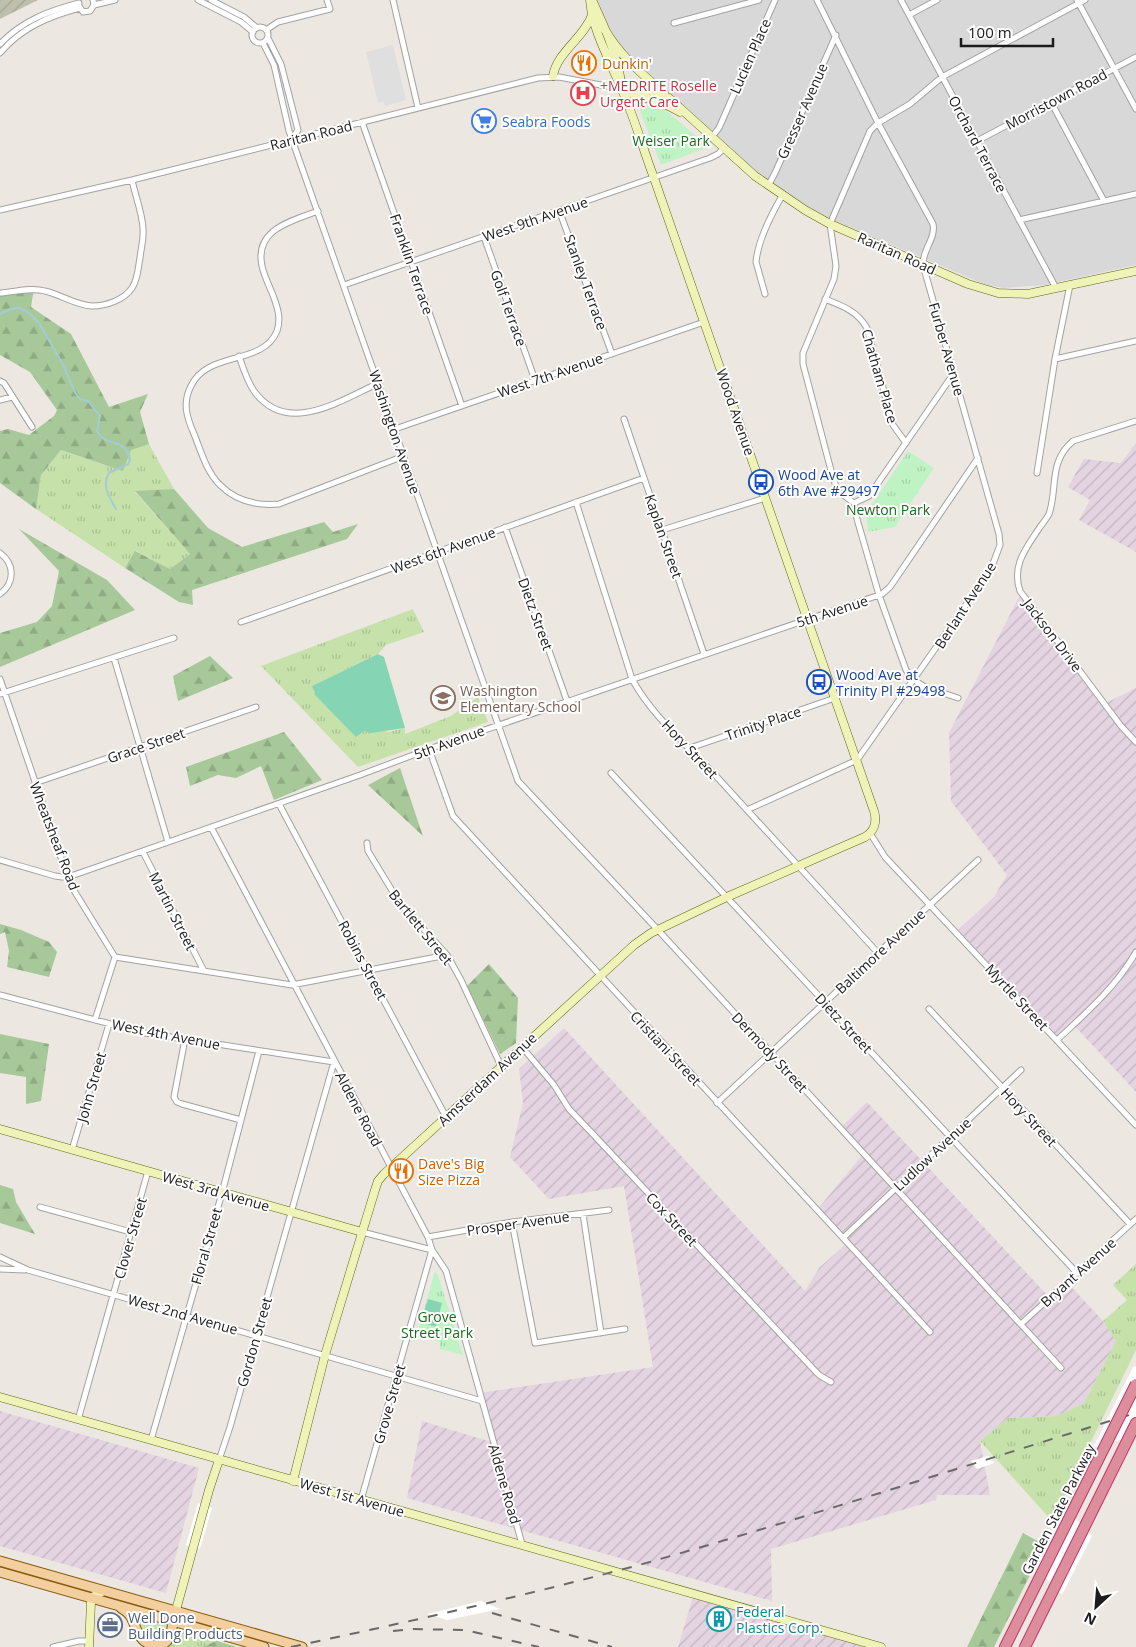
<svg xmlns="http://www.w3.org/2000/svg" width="1136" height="1647" font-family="'Open Sans',sans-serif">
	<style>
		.residential { fill: #d9d8d8 }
		.industrial { fill: url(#industrial-furrows) }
		.construction { fill: url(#construction-furrows) }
		.grass { fill: url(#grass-tufts) }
		.forest { fill: url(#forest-firs) }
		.park { fill: url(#park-tufts) }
		.pitch { fill: #85d5b5 }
		.parking { fill: #dfdfdf }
		.pier { fill: #fff }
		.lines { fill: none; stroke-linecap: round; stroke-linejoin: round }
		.stream { stroke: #a5cbd6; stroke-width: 2 }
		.street-casing { stroke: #a2a2a2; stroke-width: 7 }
		.secondary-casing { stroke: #5d660e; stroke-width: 9 }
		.primary-casing { stroke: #855c0c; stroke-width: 11 }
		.highway-casing { stroke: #c53265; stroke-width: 12 }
		.street { stroke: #fff; stroke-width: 5 }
		.secondary { stroke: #f0f3b8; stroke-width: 8 }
		.primary { stroke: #f3ce9f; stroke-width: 9 }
		.highway { stroke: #dd8e9d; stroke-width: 10 }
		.rail { stroke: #696969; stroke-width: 2; stroke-dasharray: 10 10; stroke-linecap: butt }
		.highway-bridge-casing { stroke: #c53265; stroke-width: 12; stroke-linecap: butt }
		.highway-bridge { stroke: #dd8e9d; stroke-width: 10 }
		.labels { text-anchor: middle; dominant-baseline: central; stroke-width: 4; stroke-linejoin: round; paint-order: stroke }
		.street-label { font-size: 14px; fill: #1b1b1b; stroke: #fff }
		.food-label { font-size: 14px; fill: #c56008; stroke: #fff; text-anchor: start }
		.health-label { font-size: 14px; fill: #be3a42; stroke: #fff; text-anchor: start }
		.shop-label { font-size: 14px; fill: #366cbe; stroke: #fff; text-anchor: start }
		.park-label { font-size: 14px; fill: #146d1b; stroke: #fff }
		.transit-label { font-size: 14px; fill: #164399; stroke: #fff; text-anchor: start }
		.education-label { font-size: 14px; fill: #785e54; stroke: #fff; text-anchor: start }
		.culture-label { font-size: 14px; fill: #0d838f; stroke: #fff; text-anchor: start }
		.service-label { font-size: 14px; fill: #4e5e75; stroke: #fff; text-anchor: start }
	</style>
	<defs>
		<pattern id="industrial-furrows" width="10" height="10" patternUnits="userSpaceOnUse" patternTransform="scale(1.25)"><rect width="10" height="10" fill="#e4d3e1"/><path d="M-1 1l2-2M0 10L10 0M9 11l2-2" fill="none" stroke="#c3b5c0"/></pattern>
		<pattern id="construction-furrows" width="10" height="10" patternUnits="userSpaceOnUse" patternTransform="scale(1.25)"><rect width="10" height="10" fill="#bfbfad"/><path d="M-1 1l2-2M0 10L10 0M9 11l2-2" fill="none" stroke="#a4a494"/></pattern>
		<pattern id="grass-tufts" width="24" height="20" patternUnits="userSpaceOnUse" patternTransform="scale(1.25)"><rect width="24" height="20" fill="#c6e2aa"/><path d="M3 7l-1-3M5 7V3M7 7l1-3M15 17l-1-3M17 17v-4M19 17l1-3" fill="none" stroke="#aac192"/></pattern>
		<pattern id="forest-firs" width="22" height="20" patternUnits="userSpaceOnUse" patternTransform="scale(1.25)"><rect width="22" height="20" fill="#a7c899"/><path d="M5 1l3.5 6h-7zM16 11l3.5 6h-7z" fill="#8fab83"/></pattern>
		<pattern id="park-tufts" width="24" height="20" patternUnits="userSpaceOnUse" patternTransform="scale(1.25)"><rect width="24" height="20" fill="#c0f3c4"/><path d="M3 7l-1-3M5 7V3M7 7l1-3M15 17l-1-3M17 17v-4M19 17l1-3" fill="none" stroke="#a4d0a8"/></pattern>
	</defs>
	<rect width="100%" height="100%" fill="#ece8e1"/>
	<path class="residential" d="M596,0H1136V265L1044,285L1003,288L984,284L828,218L785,193L760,175L625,51L616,41L607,25Z"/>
	<path class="industrial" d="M1136,443V552L1079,520L1090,500L1068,487L1084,459L1121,463Z
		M1020,595L1104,704L1136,688V1092L1071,1022L1056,1036L958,930L994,897L1007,875L951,801L949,733Z
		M564,1028L805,1291L819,1268L847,1243L817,1210L864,1153L841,1127L867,1102L1048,1296L1066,1281L1103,1321L1116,1341L1084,1403L1057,1416L1008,1418L980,1441L990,1495H937L936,1500L771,1549L772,1601L407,1498L422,1421L491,1442L480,1393L653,1367L624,1186L549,1199L510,1157L523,1103L519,1069Z
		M0,1411L199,1468L166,1593L0,1546Z
		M693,1597L865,1647H678Z"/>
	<path class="construction" d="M0,0H38L0,19Z"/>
	<path class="grass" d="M149,444L174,489L135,492L190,554L170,569L136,551L125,568L36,509L41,475L61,450L105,465L131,449Z
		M413,609L424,632L386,645L378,654L312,686L321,701L388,732L405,728V734L451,716L478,697L488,722L358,767L261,666Z
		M1136,1264V1350L1052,1521L980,1441L1008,1418L1057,1416L1084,1403L1116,1341L1103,1321L1127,1300L1113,1285Z
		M136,1617L168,1626L169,1627L166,1635L159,1641H150L140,1632Z
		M177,1630L219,1641L201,1647H166L171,1643Z"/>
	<path class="forest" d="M34,288L31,307L71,334L109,407L148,394L140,412L149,444L131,450L123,471L61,450L41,475L36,509L0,483V431L8,429L29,435L54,416L57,410L30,372L0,355V292Z
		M174,489L208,528L242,547L324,522L333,532L358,524L347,539L192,590L193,605L179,602L125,568L135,551L170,569L190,554L135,491Z
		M19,529L107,580L135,610L0,667V633L37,622L52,606L59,571Z
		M210,656L233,678L178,701L173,676Z
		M284,732L322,780L274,800L261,766L236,778L218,775L190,786L186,767Z
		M400,768L423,836L368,785Z
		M0,924L21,930L49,942L57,952L49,977L7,967L9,951L5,932L0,934Z
		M489,964L518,998L516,1043L500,1054L467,986Z
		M0,1034L49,1044L41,1101L26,1104V1077L0,1073Z
		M0,1185L13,1189L16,1202L35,1234L0,1223Z
		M1023,1533L1045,1545L994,1647H967Z
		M217,1641L237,1647H201Z"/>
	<path class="park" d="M642,102L662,107L709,147L661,165L638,106Z
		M908,451L934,468L895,527L868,532L866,513Z
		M435,1271L438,1275L463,1355L440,1349V1342L417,1334Z"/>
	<path class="pitch" d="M378,654L384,657L405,728L371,733L364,731L356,737L314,694L315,693L312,686Z
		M428,1299L442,1303L436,1327L421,1322Z"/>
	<path class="parking" d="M393,45L406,100L385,106L383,101L378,103L366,52Z"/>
	<path class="pier" d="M1136,1366V1435L1093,1448L1133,1367Z
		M988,1456L994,1463L977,1469L971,1461Z
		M198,1503L212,1508L200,1549L186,1545Z
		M1064,1507L1092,1536L1062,1595L1035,1566Z
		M481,1601L500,1609L447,1620L427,1614Z"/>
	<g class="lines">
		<path class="stream" d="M0,314L10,309L19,308L29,313L39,323L62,363L76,394L80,399L88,401L100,416L97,431C107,449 125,436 130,460L128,464L109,473C101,486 110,498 116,509"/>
		<defs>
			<path id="street" d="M198,0L241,22L253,32
				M211,0L244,17L257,28
				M393,0L418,108
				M901,0L1056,288
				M1077,0L1136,109
				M94,5L115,0
				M79,6L83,12L90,11L94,5L93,0
				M909,15L937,0
				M674,23L759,0
				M252 35a8 8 0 1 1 16 0a8 8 0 1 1-16 0Z
				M266,30L278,22L330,9L327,0
				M268,38L281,64L298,130L292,139
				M263,43L274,65L289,131L518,781L658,930L1061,1368
				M0,44C22,21 48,11 79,3
				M0,53C21,28 49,16 80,8
				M1051,102L1104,201
				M362,122L462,406
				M711,138L719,128L775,0
				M977,141L1136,57
				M768,186L775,173L836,35
				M0,210L132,180L538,78L559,77L622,89
				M559,210L612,354
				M318,211C292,221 254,229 262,266C264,276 270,287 274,298C278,309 281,319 277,331C263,366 208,350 191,386C182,403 187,418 194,434C201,451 206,471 220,485C236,501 257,506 279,504L404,456
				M1019,220L1136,194
				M484,237L535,380
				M344,285L710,158L718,154L723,149
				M0,293C14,292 31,287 45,291C62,295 75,305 92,306C106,306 124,300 132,288C138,279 138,268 140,258C141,248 144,238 143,228C142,212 135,195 132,180
				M765,294L756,262C758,240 771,215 782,196
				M825,299C843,306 857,311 867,328L893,425L906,443
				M239,356C243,368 247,381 254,391C287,437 341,400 379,383
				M1055,359L1136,341
				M0,381L4,383L32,427
				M0,400L12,397
				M624,419L704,654
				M1136,421L1073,441C1048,462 1058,488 1049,514C1047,518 1043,523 1040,527C1027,547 1011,565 1020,591L1121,726L1136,742
				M395,429L704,322
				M1037,473L1055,359L1070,285
				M576,502L632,679C652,716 687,745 716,776C770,835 824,894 878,953
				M854,503L869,496L954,373
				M505,527L567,701
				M662,530L765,498
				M0,553C15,564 15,583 0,594
				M241,622C376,575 510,525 644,478
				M114,658L168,842
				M0,679L70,884L115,957L292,985L447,955
				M0,694L174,638
				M958,698L925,687L914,680L906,670L879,595L857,519L854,503L838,491L833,478L803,364V353L834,279L836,266L830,224L870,131L878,123L910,104L942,77L1085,0
				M690,748L835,698
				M429,749L453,816L930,1332
				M611,773L1077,1273
				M35,783L256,707
				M279,804L446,1117
				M747,810L857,760L991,569L1000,545L999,534L923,265C922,250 936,239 933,224L878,123L817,0
				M211,827L428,1237L432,1250L446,1271L522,1544
				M870,833L885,857L1136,1125
				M367,843L368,851L399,902L447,955L461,980L501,1066
				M143,852L204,971
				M0,860L55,876L62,877L74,875L360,775L429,749L882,594L890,587L978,458
				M0,995L145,1033L334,1062L230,1427L219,1460
				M929,1009L1130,1224
				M95,1020L115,957
				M185,1039L174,1097L177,1102L182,1104L241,1120
				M1057,1040C1086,1013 1116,987 1136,952
				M522,1047L554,1085L569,1109L590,1131L819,1375L831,1382
				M717,1103L978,860
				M72,1150L109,1024
				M40,1207L131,1232
				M583,1214L601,1333
				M512,1222L535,1343L625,1329
				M428,1237L512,1222L609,1210
				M843,1238L1021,1070
				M0,1257L28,1270L482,1401
				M0,1269L25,1270
				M1021,1324L1136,1219
				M78,1420L148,1171
				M151,1440L222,1193L259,1051
				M361,1500L432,1250L362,1232
				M53,1647L79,1641H89"/>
			<path id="secondary" d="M592,0C604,26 617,54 621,82
				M604,28C618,54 642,74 664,93
				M553,76C557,52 584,38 592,15
				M622,89L634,88L651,91L669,98L755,176L805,210L830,224L968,284L998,293L1028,294L1136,271
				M622,89L634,95L661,102L680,112
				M0,1129L362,1232
				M0,1397L881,1647
				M293,1481L325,1355L375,1190L378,1181L384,1174L634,945L651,933L727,897L865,837C875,831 877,821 874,811L654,178C643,149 635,119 622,90C611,63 592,30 590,0
				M173,1621L209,1490L219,1460
				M89,1647L91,1602L94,1596L104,1591"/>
			<path id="primary" d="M0,1561L302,1647
				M0,1572L264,1647
				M121,1608C126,1611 130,1614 132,1619C138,1632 140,1647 161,1645C171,1641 172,1630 173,1621"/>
			<path id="highway" d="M1005,1647L1106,1444
				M1025,1647L1136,1423"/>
		</defs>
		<use href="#street" class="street-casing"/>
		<use href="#secondary" class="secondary-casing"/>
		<use href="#primary" class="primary-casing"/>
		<use href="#highway" class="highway-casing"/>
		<use href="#street" class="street"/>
		<use href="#secondary" class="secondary"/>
		<use href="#primary" class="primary"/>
		<use href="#highway" class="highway"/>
		<path class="rail" d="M492,1613L612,1647
			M393,1631L413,1629L465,1630L539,1647
			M291,1647C408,1622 524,1596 639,1565C806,1518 970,1464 1136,1413"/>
		<defs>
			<path id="highway-bridge" d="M1106,1444L1136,1384"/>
		</defs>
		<use href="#highway-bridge" class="highway-bridge-casing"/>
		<use href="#highway-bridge" class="highway-bridge"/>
	</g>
	<defs>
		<symbol id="restaurant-ring" viewBox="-11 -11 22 22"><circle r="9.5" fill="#fff" stroke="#e8710a" stroke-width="1.5"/><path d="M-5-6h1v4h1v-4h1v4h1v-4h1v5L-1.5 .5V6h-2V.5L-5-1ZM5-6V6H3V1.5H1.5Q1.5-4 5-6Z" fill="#e8710a"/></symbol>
		<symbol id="hospital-ring" viewBox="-11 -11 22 22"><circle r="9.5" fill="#fff" stroke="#e0444e" stroke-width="1.5"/><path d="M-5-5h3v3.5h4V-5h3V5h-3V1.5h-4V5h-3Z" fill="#e0444e"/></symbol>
		<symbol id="supermarket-ring" viewBox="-11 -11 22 22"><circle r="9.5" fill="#fff" stroke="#3f7fe0" stroke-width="1.5"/><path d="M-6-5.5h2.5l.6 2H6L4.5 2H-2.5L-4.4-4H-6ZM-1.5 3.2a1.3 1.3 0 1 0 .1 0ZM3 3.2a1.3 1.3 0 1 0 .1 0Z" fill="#3f7fe0"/></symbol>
		<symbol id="bus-ring" viewBox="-11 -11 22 22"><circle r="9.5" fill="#fff" stroke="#1a4fb4" stroke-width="1.5"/><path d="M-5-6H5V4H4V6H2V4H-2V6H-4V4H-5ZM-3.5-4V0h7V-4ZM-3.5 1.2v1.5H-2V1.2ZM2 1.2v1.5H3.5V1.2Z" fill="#1a4fb4"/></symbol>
		<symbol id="school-ring" viewBox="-11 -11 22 22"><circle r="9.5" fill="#fff" stroke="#8d6e63" stroke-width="1.5"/><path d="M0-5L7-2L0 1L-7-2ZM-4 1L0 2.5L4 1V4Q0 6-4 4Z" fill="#8d6e63"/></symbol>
		<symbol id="building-ring" viewBox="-11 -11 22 22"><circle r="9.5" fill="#fff" stroke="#0f9aa8" stroke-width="1.5"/><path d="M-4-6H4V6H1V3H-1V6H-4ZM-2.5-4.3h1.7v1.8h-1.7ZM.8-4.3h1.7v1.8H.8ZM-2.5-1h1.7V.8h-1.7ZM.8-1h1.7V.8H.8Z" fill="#0f9aa8"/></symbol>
		<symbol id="office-ring" viewBox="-11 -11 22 22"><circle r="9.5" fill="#fff" stroke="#5c6f8a" stroke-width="1.5"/><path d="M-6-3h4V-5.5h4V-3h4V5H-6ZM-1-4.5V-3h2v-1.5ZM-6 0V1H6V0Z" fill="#5c6f8a"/></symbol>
	</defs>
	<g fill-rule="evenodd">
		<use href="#restaurant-ring" x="570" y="49" width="28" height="28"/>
		<use href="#hospital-ring" x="569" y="79" width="28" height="28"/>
		<use href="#supermarket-ring" x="470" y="107" width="28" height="28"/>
		<use href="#bus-ring" x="747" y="468" width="28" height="28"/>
		<use href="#bus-ring" x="805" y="668" width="28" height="28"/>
		<use href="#school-ring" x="429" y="684" width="28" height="28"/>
		<use href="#restaurant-ring" x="387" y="1157" width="28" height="28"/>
		<use href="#building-ring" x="705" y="1605" width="28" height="28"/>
		<use href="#office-ring" x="96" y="1611" width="28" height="28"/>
	</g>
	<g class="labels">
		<g class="street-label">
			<text transform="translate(750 56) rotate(-66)">Lucien Place</text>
			<text transform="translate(1056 99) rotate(-28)">Morristown Road</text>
			<text transform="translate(802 111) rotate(-66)">Gresser Avenue</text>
			<text transform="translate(311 135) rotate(-14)">Raritan Road</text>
			<text transform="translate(978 144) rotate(62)">Orchard Terrace</text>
			<text transform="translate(535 219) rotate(-19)">West 9th Avenue</text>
			<text transform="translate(897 253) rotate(24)">Raritan Road</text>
			<text transform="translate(412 264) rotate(71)">Franklin Terrace</text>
			<text transform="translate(586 282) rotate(70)">Stanley Terrace</text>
			<text transform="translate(509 308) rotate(70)">Golf Terrace</text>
			<text transform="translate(947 349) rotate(74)">Furber Avenue</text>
			<text transform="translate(550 375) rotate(-19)">West 7th Avenue</text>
			<text transform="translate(880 376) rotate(74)">Chatham Place</text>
			<text transform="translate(736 412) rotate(71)">Wood Avenue</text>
			<text transform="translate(395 432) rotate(71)">Washington Avenue</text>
			<text transform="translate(664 536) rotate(71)">Kaplan Street</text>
			<text transform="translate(443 550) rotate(-20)">West 6th Avenue</text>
			<text transform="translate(965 605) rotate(-57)">Berlant Avenue</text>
			<text transform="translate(832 611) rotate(-18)">5th Avenue</text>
			<text transform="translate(536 614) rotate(70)">Dietz Street</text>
			<text transform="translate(1053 635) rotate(53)">Jackson Drive</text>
			<text transform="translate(763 723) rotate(-19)">Trinity Place</text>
			<text transform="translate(449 742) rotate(-20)">5th Avenue</text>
			<text transform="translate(146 745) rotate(-19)">Grace Street</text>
			<text transform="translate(690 749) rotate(47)">Hory Street</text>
			<text transform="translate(55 836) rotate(69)">Wheatsheaf Road</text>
			<text transform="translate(173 911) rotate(63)">Martin Street</text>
			<text transform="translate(421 927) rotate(51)">Bartlett Street</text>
			<text transform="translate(880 951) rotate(-43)">Baltimore Avenue</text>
			<text transform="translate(363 960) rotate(62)">Robins Street</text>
			<text transform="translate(1017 997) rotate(47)">Myrtle Street</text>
			<text transform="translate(844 1023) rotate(47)">Dietz Street</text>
			<text transform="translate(166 1034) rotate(11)">West 4th Avenue</text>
			<text transform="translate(666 1048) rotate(47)">Cristiani Street</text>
			<text transform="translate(770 1052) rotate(47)">Dermody Street</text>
			<text transform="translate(487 1079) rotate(-43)">Amsterdam Avenue</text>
			<text transform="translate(91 1087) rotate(-74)">John Street</text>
			<text transform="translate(359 1109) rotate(62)">Aldene Road</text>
			<text transform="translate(1029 1117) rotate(47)">Hory Street</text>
			<text transform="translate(932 1154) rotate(-43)">Ludlow Avenue</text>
			<text transform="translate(216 1191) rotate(16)">West 3rd Avenue</text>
			<text transform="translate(672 1219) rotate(47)">Cox Street</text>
			<text transform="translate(518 1223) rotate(-8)">Prosper Avenue</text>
			<text transform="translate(130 1238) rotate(-74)">Clover Street</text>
			<text transform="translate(206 1246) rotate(-74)">Floral Street</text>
			<text transform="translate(1078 1272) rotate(-42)">Bryant Avenue</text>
			<text transform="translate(183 1314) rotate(16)">West 2nd Avenue</text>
			<text transform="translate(254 1342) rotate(-74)">Gordon Street</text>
			<text transform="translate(389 1404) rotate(-74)">Grove Street</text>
			<text transform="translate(505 1484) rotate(74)">Aldene Road</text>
			<text transform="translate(352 1497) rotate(16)">West 1st Avenue</text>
			<text transform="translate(1058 1509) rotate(-63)">Garden State Parkway</text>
		</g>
		<g class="food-label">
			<text x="602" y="63">Dunkin'</text>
			<text x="418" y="1163">Dave's Big<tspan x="418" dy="16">Size Pizza</tspan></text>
		</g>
		<g class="health-label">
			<text x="600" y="85">+MEDRITE Roselle<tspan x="600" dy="16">Urgent Care</tspan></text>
		</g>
		<g class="shop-label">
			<text x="502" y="121">Seabra Foods</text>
		</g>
		<g class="park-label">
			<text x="671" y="140">Weiser Park</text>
			<text x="888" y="509">Newton Park</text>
			<text x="437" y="1316">Grove<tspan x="437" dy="16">Street Park</tspan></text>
		</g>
		<g class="transit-label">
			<text x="778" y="474">Wood Ave at<tspan x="778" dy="16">6th Ave #29497</tspan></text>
			<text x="836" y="674">Wood Ave at<tspan x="836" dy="16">Trinity Pl #29498</tspan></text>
		</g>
		<g class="education-label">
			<text x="460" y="690">Washington<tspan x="460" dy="16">Elementary School</tspan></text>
		</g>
		<g class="culture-label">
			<text x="736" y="1611">Federal<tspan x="736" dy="16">Plastics Corp.</tspan></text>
		</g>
		<g class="service-label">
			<text x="128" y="1617">Well Done<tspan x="128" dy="16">Building Products</tspan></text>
		</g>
	</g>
	<g transform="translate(1096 1607) rotate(206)" stroke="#ffffff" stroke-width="4" paint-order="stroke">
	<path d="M0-4L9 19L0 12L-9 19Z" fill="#1b1b1b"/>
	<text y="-8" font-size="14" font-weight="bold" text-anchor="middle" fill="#1b1b1b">N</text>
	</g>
	<path d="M961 38v8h92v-8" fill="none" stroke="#1b1b1b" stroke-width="2.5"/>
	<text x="968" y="38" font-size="15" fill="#1b1b1b" stroke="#ffffff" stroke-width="4" paint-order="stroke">100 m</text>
</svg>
